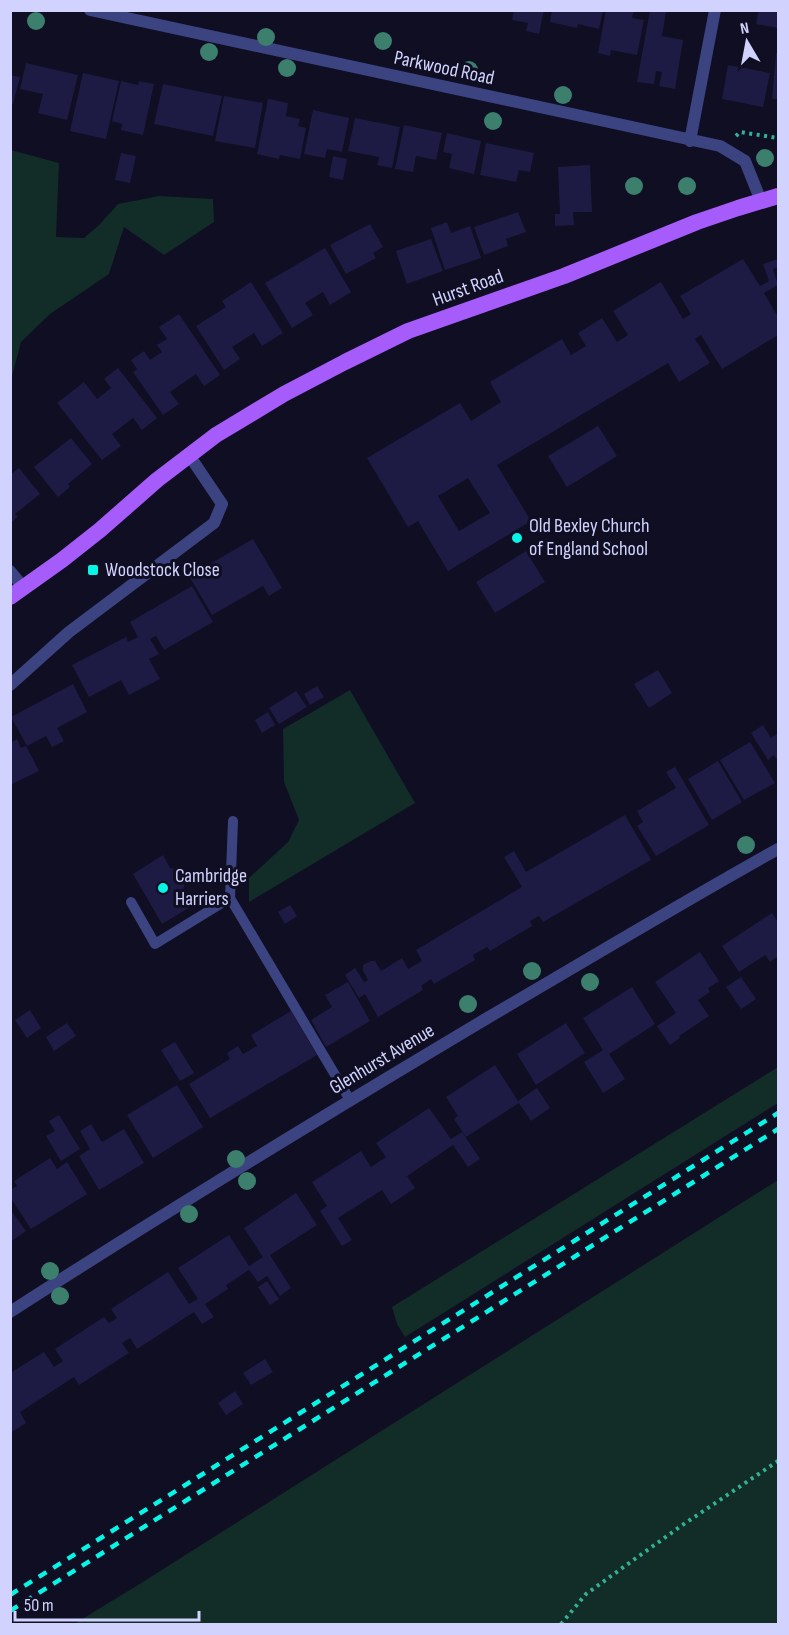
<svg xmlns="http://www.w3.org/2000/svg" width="789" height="1635" font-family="'Sofia Sans Condensed',sans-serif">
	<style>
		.green { fill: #122c27 }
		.building { fill: #1d1b43; fill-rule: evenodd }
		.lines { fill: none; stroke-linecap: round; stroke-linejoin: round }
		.path { stroke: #32b195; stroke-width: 4; stroke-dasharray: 3 4.5; stroke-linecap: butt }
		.service { stroke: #3b4380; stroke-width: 10 }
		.minor { stroke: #3b4380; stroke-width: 12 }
		.primary { stroke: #a65bfb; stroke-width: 16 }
		.rail { stroke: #06f5e6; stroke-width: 4.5; stroke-dasharray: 9 8; stroke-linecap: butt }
		.tree { fill: #3b7f6c }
		.poi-dot { fill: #06f5e6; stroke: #0f0e22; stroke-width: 2 }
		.labels { text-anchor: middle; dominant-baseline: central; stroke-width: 6; stroke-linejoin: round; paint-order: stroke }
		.street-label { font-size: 20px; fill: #d1d3fe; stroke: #0f0e22 }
		.poi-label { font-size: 20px; fill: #d1d3fe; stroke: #0f0e22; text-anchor: start }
	</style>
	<rect width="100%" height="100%" fill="#0f0e22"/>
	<path class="green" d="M11,150L59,163L56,237L84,238L99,225L118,204L159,196L213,199L214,222L164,255L124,227L109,274L50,314L21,342L11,380Z
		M350,690L415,803L249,902V878L288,842L299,820L284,782L283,729Z
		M778,1067V1103L405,1337L397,1324L392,1307Z
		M778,1180V1624H74L138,1585Z"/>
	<path class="building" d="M514,10H544L539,34L526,31L528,23L512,20Z
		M552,10H603L599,29L578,24L577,28L550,22Z
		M606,10H634L632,18L644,20L637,55L611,50L610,56L598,53Z
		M650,10L666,12L662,36L683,40L675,89L659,86L662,72L656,71L654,84L637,82Z
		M759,10H778V28L756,24Z
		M776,53H778V99H772Z
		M26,63L78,75L67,120L38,113L43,94L20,89Z
		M728,65L770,73L763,107L722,99Z
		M83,73L119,81L106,139L70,131Z
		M10,75L20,77L13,104L10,103Z
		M121,81L138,85L139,81L154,84L143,135L121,130L122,124L112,121Z
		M163,84L222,96L213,136L154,124Z
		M224,96L263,103L255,148L215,141Z
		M268,99L288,103L286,116L300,119L298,126L306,128L300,159L280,155L279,159L257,154Z
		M313,110L349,118L342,152L327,149L325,158L304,154Z
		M355,118L400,127L392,168L377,165L379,157L348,151Z
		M404,125L442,133L436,160L416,156L413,172L395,169Z
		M447,133L481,141L474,174L449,168L452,154L443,152Z
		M486,143L534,153L530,172L519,170L516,182L480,175Z
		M121,153L136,156L130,183L115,180Z
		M333,156L347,159L343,180L329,177Z
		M590,165L592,212H573L574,225L555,226V214H560L558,167Z
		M518,212L526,232L506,239L508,246L484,255L474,227Z
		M447,222L451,233L470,226L481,258L445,270L431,228Z
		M370,224L383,247L373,253L376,258L346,274L330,245Z
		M431,239L443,271L407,284L396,251Z
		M325,248L351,292L330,305L323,292L305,303L313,315L292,328L265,283Z
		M743,259L760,286L769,281L763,264L778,259V267L773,269L778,285L764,293L778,317V335L722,369L701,335L695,339L710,363L679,382L668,363L497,465L531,521L448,571L418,521L408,527L367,458L460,403L471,421L501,402L490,382L562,339L571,355L586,346L578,333L602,318L617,342L628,335L613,311L661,282L683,319L691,314L680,296ZM468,478L490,513L459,531L438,496Z
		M251,282L283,333L262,346L254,333L232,347L240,359L224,370L196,326L226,307L222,301Z
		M179,314L220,375L204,386L196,374L170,392L179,404L163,415L133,372L137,369L131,360L144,351L150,360L162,352L157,345L167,339L159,327Z
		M118,368L157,418L142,430L133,418L112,434L121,446L102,460L57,403L84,382L97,399L111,388L104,379Z
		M598,426L617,456L567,487L548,456Z
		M71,438L92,464L68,484L70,487L58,497L34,467Z
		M19,468L40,494L15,514L18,517L10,523V475Z
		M253,539L282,588L269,596L263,586L212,615L189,576Z
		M526,551L545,582L495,613L476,582Z
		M192,586L213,622L164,650L156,636L150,639L159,654L149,659L160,679L129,695L121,680L89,697L72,665L126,637L128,642L138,637L130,622Z
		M658,670L672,693L649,708L634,684Z
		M73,684L87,712L57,728L64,741L52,747L46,736L27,746L11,717Z
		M317,686L324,697L310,705L304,694Z
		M296,691L307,707L279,724L269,708Z
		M268,712L275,725L262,733L255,720Z
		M763,725L771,738L778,733V762L774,755L768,760L751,733Z
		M17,739L21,748L26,746L39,771L10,785V743Z
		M750,742L775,783L744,800L720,760Z
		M718,761L742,802L712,820L688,779Z
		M675,767L709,825L656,856L637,826L643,822L637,811L676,788L666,772Z
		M625,815L651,860L543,922L539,916L530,921L532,926L490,951L487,947L473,955L475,960L434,984L431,979L421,986L423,990L378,1017L365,994L359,998L345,975L355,968L364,982L368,980L363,971V965L371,961H375L381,971L402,958L408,969L422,961L416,950L522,887L504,857L514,851L526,872Z
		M163,855L170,868L180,870L184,874L186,880L183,890L192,906L162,924L133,874Z
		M290,905L297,916L285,924L278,912Z
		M772,913L778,922V956L770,962L765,955L739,972L722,946Z
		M700,952L719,981L708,988L710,992L698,1000L709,1016L679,1036L680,1038L670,1045L657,1026L676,1013L655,982Z
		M741,977L756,999L741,1009L726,987Z
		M348,982L370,1021L326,1047L311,1020L332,1007L325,995Z
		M632,987L655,1024L609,1054L625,1079L603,1093L584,1062L603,1050L583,1018Z
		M30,1010L41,1028L27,1038L15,1020Z
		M291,1011L317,1055L210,1118L189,1084L230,1059L227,1053L238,1046L243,1054L257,1046L251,1035Z
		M67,1023L76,1036L54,1051L46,1037Z
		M566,1023L585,1053L536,1085L517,1054Z
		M175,1042L194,1073L180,1081L161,1050Z
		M495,1065L518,1101L537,1088L550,1108L531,1121L519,1103L466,1137L454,1119L458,1116L446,1097Z
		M177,1085L203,1127L153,1158L127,1115Z
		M429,1108L451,1139L462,1132L480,1159L468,1167L453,1145L407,1176L415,1188L391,1204L382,1190L338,1218L352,1240L342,1246L320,1211L327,1206L312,1182L361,1151L371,1167L386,1157L376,1143Z
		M59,1115L80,1149L61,1161L46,1136L55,1131L49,1121Z
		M91,1124L102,1142L124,1129L144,1163L99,1190L79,1156L90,1149L80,1131Z
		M50,1158L57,1169L67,1162L87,1194L31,1229L10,1197V1190L17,1186L14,1181Z
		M296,1193L317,1225L270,1255L291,1288L280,1296L267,1276L258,1282L249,1270L226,1285L228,1289L205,1304L214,1317L202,1324L194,1312L137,1349L130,1338L122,1343L129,1353L79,1385L74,1377L20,1412L26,1423L10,1433V1373L44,1352L54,1367L63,1361L55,1349L104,1317L109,1323L117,1318L111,1309L168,1272L189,1304L198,1299L178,1268L229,1235L249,1266L263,1257L244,1228Z
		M10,1209L26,1231L10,1242Z
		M267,1281L279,1299L270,1305L258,1287Z
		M265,1359L273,1372L251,1385L243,1373Z
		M235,1391L243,1404L226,1415L218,1403Z"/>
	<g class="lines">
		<path class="path" d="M736,136L740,132L778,138
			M561,1624L586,1594L681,1526L778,1461"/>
		<path class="service" d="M233,821L230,898L350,1100
			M131,902L155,944L230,898"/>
		<path class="minor" d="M90,10L720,146L745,161L761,201
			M690,141L715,10
			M10,571L24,588
			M10,685L69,632L214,523L222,504L189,455
			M10,1312C168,1210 328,1113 489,1017C585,961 681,903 778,849"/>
		<path class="primary" d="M10,597L62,560L100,530L157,480L216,435L284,394L345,362L408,331L564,276L697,222L738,208L778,196"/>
		<path class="rail" d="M10,1595L778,1113
			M10,1611L778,1129"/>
	</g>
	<g class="tree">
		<circle cx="36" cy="21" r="9"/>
		<circle cx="266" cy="37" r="9"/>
		<circle cx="383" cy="41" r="9"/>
		<circle cx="209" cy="52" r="9"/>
		<circle cx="287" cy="68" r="9"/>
		<circle cx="469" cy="70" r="9"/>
		<circle cx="563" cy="95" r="9"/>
		<circle cx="493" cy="121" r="9"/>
		<circle cx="765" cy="158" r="9"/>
		<circle cx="634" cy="186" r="9"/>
		<circle cx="687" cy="186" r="9"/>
		<circle cx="746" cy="845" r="9"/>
		<circle cx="532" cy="971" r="9"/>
		<circle cx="590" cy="982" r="9"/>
		<circle cx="468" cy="1004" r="9"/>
		<circle cx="236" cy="1159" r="9"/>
		<circle cx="247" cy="1181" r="9"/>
		<circle cx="189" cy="1214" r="9"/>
		<circle cx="50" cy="1271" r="9"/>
		<circle cx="60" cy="1296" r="9"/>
	</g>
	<g class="poi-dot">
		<circle cx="517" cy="538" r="6"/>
		<rect x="87" y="564" width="12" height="12" rx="3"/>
		<circle cx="163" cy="888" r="6"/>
	</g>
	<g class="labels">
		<g class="street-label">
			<text transform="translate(444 68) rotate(12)">Parkwood Road</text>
			<text transform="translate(468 288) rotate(-20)">Hurst Road</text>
			<text transform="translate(382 1059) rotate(-31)">Glenhurst Avenue</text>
		</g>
		<g class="poi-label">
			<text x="529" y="526">Old Bexley Church<tspan x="529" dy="23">of England School</tspan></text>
			<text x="105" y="570">Woodstock Close</text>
			<text x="175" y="876">Cambridge<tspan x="175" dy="23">Harriers</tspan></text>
		</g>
	</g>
	<rect width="789" height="1635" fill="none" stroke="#d1d3fe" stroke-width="24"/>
	<g transform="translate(747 42) rotate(350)" stroke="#0f0e22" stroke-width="4.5" paint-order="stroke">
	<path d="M0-4.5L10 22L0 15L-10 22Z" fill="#d1d3fe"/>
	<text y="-9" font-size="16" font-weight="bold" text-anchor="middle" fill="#d1d3fe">N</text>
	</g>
	<path d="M15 1611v9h184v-9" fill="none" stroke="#d1d3fe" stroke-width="3"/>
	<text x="24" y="1611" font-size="18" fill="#d1d3fe" stroke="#0f0e22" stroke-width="4.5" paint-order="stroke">50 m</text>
</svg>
